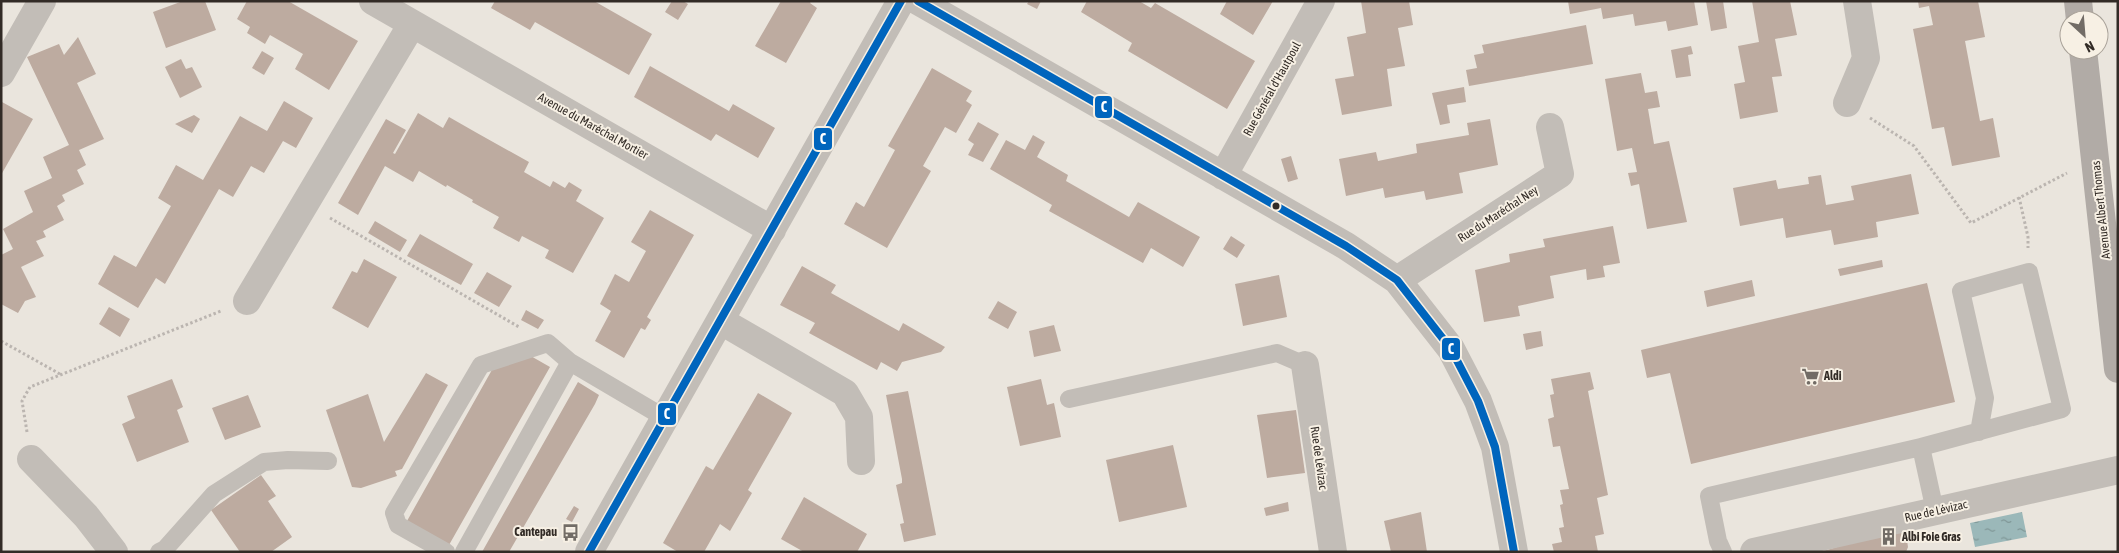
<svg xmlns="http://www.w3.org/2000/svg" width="2119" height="553" font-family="'Asap Condensed',sans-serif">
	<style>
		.water { fill: url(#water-ripples) }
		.building { fill: #bdaba0 }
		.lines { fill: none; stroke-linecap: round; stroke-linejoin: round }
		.path { stroke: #bbb5b0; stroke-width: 3; stroke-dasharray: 2.5 2.5; stroke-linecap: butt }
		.lane { stroke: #c2bdb7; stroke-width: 18 }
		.street { stroke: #c2bdb7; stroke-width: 28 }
		.primary { stroke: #b1aba6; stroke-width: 28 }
		.bus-1-casing { stroke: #f7f0e4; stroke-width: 11 }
		.bus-1 { stroke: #0065bd; stroke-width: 8 }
		.bus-dot { fill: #322b26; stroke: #f7f0e4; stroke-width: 2 }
		.labels { text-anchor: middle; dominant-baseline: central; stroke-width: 4; stroke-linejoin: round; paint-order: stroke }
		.street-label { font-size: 12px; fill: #322b26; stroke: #f7f0e4 }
		.poi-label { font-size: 12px; font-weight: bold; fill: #322b26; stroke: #f7f0e4; text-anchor: start }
		.line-badge { stroke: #f7f0e4; stroke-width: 2 }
		.badge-label { font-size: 14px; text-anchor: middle; font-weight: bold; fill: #fff }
	</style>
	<defs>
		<pattern id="water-ripples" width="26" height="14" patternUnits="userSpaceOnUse" patternTransform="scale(1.25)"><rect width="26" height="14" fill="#9bb8b9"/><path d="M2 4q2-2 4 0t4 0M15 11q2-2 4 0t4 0" fill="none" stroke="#7f9696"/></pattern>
	</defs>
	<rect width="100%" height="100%" fill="#eae5dd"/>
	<path class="water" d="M2022,512L2027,537L1975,547L1970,523Z"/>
	<path class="building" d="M183,1H205L216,30L166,48L153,12Z
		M247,1H288L358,41L329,90L295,69L303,54L270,35L265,44L247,33L250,27L237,19Z
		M495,1H594L652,34L629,75L535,22L530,30L491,8Z
		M672,1H683L688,4L678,20L665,12Z
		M781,1H811L810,3L817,8L786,63L755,46Z
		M1029,1H1041L1037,9L1027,4Z
		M1087,1H1139L1151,8L1155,3L1255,61L1227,109L1128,51L1132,43L1081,12Z
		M1227,1H1273L1253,35L1220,14Z
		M1361,1H1409L1413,25L1398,28L1405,66L1387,69L1392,106L1342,115L1335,79L1354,76L1347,37L1366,33Z
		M1568,1H1694L1698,25L1668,31L1666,21L1635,26L1633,14L1603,19L1601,8L1570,14Z
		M1706,1H1723L1727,28L1711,31Z
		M1752,1H1790L1797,35L1775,39L1782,76L1772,77L1778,112L1740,119L1734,84L1745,82L1738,46L1759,42Z
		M1918,1H1978L1985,37L1965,41L1980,121L1993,118L2000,157L1952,166L1944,127L1932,129L1913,29L1933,25L1929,6L1919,8Z
		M1586,25L1593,64L1469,86L1466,70L1477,68L1474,55L1484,53L1482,45Z
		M78,37L96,74L77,83L104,139L79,150L86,165L77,170L84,184L62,195L65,201L57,206L64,220L43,231L46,237L36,241L44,256L21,267L36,297L25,301L18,313L1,304V255L13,249L3,229L33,212L24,191L52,178L43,157L69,145L27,57L59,44L64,55Z
		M1691,46L1693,54L1688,55L1691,76L1676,78L1671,50Z
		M262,51L274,58L264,75L252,68Z
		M181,59L186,69L192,67L202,87L180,98L165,67Z
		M650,66L729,111L733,104L775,128L758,158L716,134L711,141L634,97Z
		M932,68L972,91L966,101L972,105L956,133L945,127L923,166L931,171L887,248L844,224L856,202L864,207L895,150L888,146Z
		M1641,73L1645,93L1657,91L1660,107L1648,109L1654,144L1669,141L1687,222L1647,229L1639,184L1631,186L1628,173L1637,172L1632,148L1617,151L1605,79Z
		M1464,87L1466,102L1447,105L1450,123L1440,125L1432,93Z
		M284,101L313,118L296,148L283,141L264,173L251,166L233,197L219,189L165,284L156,278L138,308L98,284L114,255L136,267L171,206L158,198L176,165L203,180L240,116L267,131Z
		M2,102L33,119L1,175V103Z
		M418,113L443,128L449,117L477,133L529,162L524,172L550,187L553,181L565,188L569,182L582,190L576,201L604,218L573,273L545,258L549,250L522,236L519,242L493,228L499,217L472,202L473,200L447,185L446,187L419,171L413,182L385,166L358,215L338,203L386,119L406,130L393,153L395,154Z
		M194,115L200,119L192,133L175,124Z
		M1490,119L1498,165L1459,173L1463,193L1426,200L1424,191L1385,198L1383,188L1346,196L1339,159L1376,152L1378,161L1417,153L1416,144L1469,135L1467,123Z
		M978,122L999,134L983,162L968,155L974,144L968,140Z
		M1033,135L1045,142L1037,157L1068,175L1066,181L1129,217L1138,202L1200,237L1183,267L1151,248L1143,263L1049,211L1052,205L990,169L1006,140L1025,150Z
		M1291,156L1298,179L1288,182L1281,159Z
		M1911,174L1919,214L1876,222L1878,237L1834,245L1831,230L1786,238L1783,218L1740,226L1733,188L1776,180L1778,189L1809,184L1808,177L1821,175L1826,205L1854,200L1851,186Z
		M650,210L694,235L647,317L651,320L645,330L641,328L624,358L595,341L611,311L600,304L615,274L629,282L646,251L631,242Z
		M375,221L407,240L400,252L368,233Z
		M1613,226L1620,263L1603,266L1605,277L1587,280L1586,269L1550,276L1554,298L1518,306L1520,316L1484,322L1475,270L1510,262L1509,254L1545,247L1543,239Z
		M420,234L473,264L461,285L407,256Z
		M1231,236L1245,245L1237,258L1223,249Z
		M364,259L397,277L368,328L332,308L352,271L357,273Z
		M1882,260L1883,267L1840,276L1838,269Z
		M802,266L836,285L831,293L899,331L903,323L945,347L941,352L902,362L897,371L881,362L877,370L809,333L815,323L780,305Z
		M487,272L512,286L499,307L474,293Z
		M1279,275L1287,317L1243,326L1235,284Z
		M1752,280L1755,296L1707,307L1704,291Z
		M1927,283L1955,402L1691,464L1670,373L1647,378L1641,350Z
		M998,301L1017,312L1008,329L988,318Z
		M109,307L130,319L120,337L99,324Z
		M526,310L544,320L538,329L521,320Z
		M1054,325L1061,351L1034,357L1029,331Z
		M1541,331L1543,346L1526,350L1523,334Z
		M529,355L550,367L449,545L407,521L493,368Z
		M1590,372L1594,389L1588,391L1608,495L1597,498L1604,534L1595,536L1598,552H1554L1552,544L1562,542L1559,528L1564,527L1560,505L1563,504L1560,490L1569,489L1560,446L1553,447L1548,419L1554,417L1550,395L1554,394L1551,379Z
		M426,373L448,385L402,469L395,471L397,476L361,488L352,487L326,410L368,394L384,442Z
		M172,379L183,407L177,410L189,442L137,462L122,424L135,418L127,396Z
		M1041,379L1047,405L1054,403L1061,437L1020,446L1007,387Z
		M578,382L599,395L595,404L509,552H482Z
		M908,391L936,535L904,542L900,524L904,523L896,485L902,483V479L886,395Z
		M758,393L792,413L748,490L752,493L730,531L720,524L704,552H678L663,543L706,466L713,470Z
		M248,395L261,427L225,440L212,408Z
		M1296,410L1305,473L1267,478L1257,415Z
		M1173,445L1187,507L1119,522L1106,460Z
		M261,475L276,496L268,501L292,537L271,552H240L211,510Z
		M804,497L867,534L857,552H804L781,539Z
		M1288,502L1289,511L1266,516L1264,508Z
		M574,506L579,509L572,522L566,519Z
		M1421,512L1427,552H1391L1384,521Z
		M1905,527L1908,547L1906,552H1820Z"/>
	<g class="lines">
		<path class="path" d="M1870,118L1914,146L1971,223L2067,173
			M2019,197L2028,237V248
			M330,218L519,327
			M1,341L60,374
			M27,432L22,401L30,387L221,311"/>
		<path class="lane" d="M1069,399L1277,353L1305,365
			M1935,511L1921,447L2062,409L2029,272L1961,291L1985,398L1979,432
			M159,552L165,549L214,494L264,462L288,460L328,461
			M446,552L398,525L394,513L481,365L548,343L570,362L665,418
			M464,552L570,362
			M1723,552L1718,541L1709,496L1921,447"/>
		<path class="street" d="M373,1L772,230
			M918,1L1346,246L1397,280L1451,349L1478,401L1495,447L1514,552
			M1,73L42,1
			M1847,103L1866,58L1857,1
			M1223,176L1321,1
			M1397,280L1560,174L1550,127
			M247,301L412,24
			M721,321L845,393L859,417L861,461
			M1305,365L1333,552
			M31,459L86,516L114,552
			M589,552L901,1
			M1754,552L2118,470"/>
		<path class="primary" d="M2078,1L2080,20
			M2083,50L2118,369"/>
		<defs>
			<path id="bus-1" d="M918,1L1346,246L1397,280L1451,349L1478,401L1495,447L1514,552
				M589,552L901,1"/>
		</defs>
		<use href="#bus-1" class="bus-1-casing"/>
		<use href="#bus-1" class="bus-1"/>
	</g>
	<defs>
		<symbol id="supermarket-bare" viewBox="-9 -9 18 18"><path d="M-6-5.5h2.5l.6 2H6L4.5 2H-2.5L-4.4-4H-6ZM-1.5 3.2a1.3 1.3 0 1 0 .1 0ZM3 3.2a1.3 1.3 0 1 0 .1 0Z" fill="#726c66" stroke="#f7f0e4" stroke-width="2.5" paint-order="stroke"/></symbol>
		<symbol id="bus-bare" viewBox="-9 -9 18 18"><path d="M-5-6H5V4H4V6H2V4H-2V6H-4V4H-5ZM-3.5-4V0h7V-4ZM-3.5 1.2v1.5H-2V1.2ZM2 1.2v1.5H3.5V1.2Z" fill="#726c66" stroke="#f7f0e4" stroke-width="2.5" paint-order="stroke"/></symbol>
		<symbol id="building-bare" viewBox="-9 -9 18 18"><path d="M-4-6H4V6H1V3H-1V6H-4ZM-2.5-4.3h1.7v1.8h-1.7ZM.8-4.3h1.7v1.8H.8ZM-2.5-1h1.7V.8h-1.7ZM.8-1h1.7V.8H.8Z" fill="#726c66" stroke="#f7f0e4" stroke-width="2.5" paint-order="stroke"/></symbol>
	</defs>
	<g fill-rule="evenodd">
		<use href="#supermarket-bare" x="1798" y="364" width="25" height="25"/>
		<use href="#bus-bare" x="558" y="520" width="25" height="25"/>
		<use href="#building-bare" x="1876" y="524" width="25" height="25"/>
	</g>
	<circle class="bus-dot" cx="1276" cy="206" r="4.5"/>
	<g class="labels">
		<g class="street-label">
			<text transform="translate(1272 89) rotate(-61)">Rue Général d'Hautpoul</text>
			<text transform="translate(593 126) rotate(29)">Avenue du Maréchal Mortier</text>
			<text transform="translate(2101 210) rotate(-96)">Avenue Albert Thomas</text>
			<text transform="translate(1498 214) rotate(-33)">Rue du Maréchal Ney</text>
			<text transform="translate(1319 458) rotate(82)">Rue de Lévizac</text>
			<text transform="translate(1936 511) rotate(-13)">Rue de Lévizac</text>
		</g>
		<g class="poi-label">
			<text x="1824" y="376">Aldi</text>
			<text x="557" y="532" text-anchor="end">Cantepau</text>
			<text x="1902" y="537">Albi Foie Gras</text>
		</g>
	</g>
	<g class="line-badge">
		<rect x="1094" y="95" width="19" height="24" rx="5" fill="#0065bd"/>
		<rect x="813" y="127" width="20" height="24" rx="5" fill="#0065bd"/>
		<rect x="1441" y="337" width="20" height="24" rx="5" fill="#0065bd"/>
		<rect x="657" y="402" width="20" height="24" rx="5" fill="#0065bd"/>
	</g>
	<g class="badge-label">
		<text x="1104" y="112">C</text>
		<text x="823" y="144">C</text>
		<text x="1451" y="354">C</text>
		<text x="667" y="419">C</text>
	</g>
	<rect width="2119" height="553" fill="none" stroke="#322b26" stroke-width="5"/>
	<g transform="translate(2084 35) rotate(154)"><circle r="24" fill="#f7f0e4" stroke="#a8a198"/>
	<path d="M0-4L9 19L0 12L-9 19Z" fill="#726c66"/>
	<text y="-8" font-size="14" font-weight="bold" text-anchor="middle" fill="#322b26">N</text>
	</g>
</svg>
